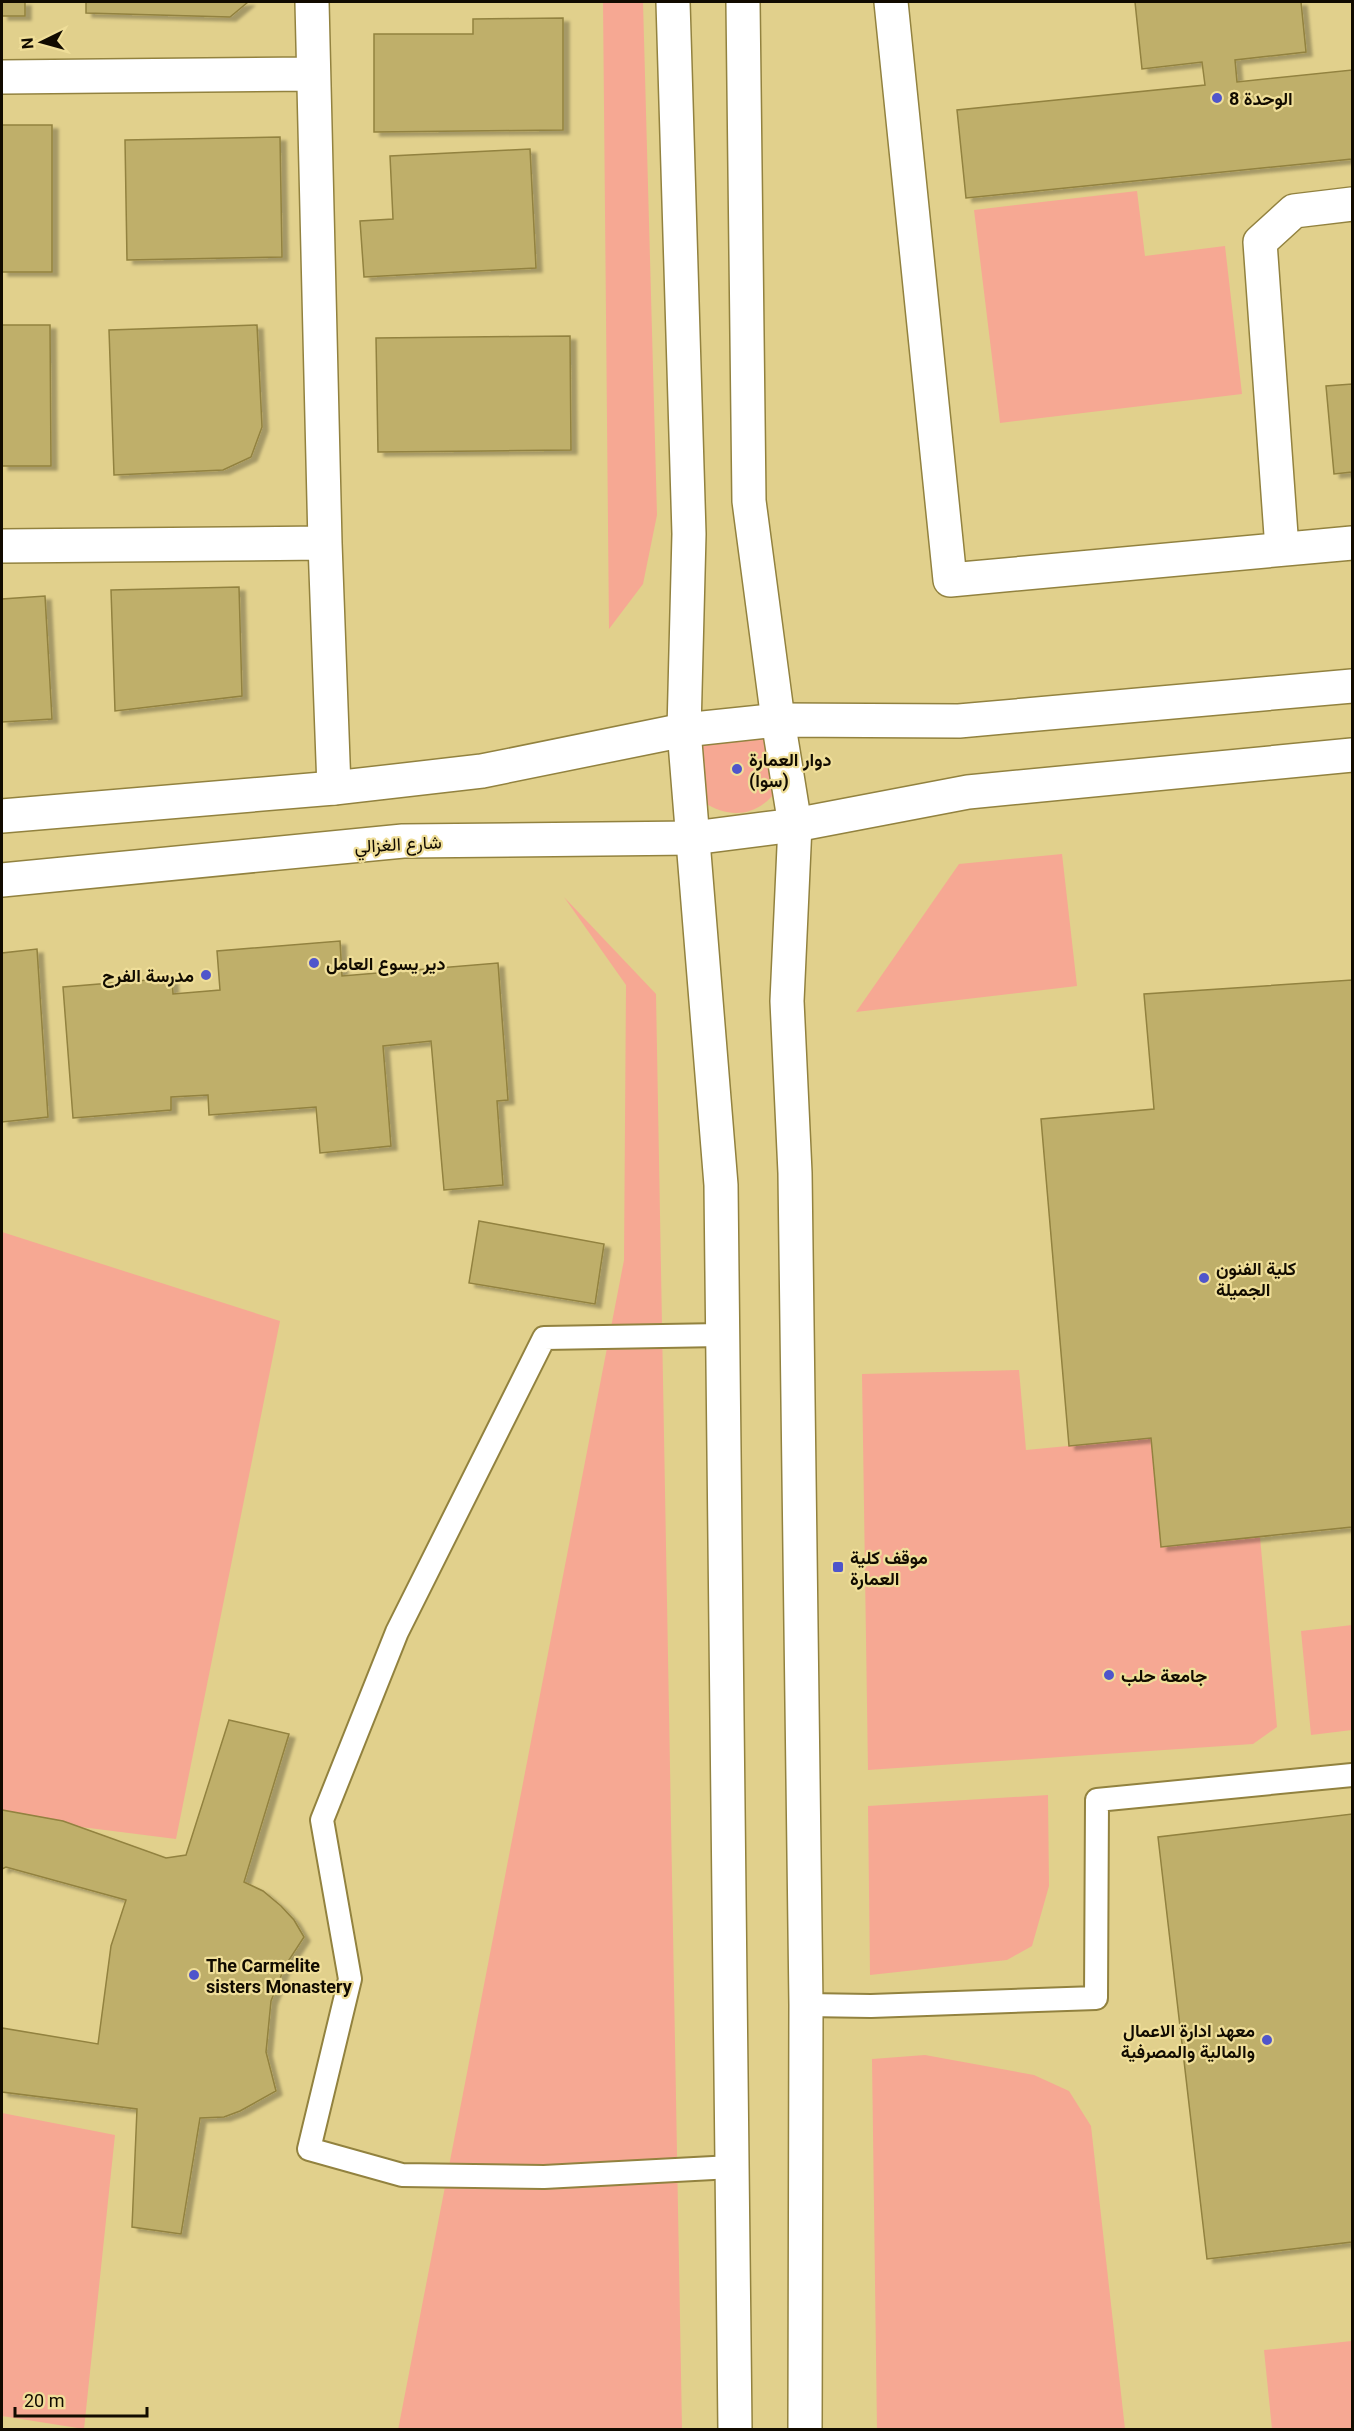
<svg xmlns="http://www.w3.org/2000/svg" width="1354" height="2431" font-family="Roboto,Vazirmatn,sans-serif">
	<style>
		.green { fill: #f6a893 }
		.building { fill: #bfaf6b; stroke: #92823f; stroke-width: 1.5; filter: url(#shadow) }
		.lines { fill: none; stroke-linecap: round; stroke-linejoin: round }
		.service-casing { stroke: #92823f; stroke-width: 26 }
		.pedestrian-casing { stroke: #92823f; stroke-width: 36 }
		.minor-casing { stroke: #92823f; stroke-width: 36 }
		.secondary-casing { stroke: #92823f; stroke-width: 36 }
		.primary-casing { stroke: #92823f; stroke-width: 36 }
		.service { stroke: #fff; stroke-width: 22 }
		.pedestrian { stroke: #fff; stroke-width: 33 }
		.minor { stroke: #fff; stroke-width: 33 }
		.secondary { stroke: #fff; stroke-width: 33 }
		.primary { stroke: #fff; stroke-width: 33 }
		.poi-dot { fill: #4f55cb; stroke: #efde99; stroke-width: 2 }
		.labels { text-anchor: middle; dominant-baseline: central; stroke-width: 4.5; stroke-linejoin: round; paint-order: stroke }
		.poi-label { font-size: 18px; font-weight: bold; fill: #110b00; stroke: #efde99; text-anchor: start }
		.street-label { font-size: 18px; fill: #110b00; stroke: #efde99 }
	</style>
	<defs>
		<filter id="shadow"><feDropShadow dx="6" dy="4" stdDeviation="1.5" flood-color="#0004"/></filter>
	</defs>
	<rect width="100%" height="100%" fill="#e1d08c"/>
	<path class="green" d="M603,2H643L657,515L643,584L609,629Z
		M1137,191L1145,256L1225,246L1242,394L1000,423L974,210Z
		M765,726L781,784C763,814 734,822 703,802L692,743Z
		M1062,854L1077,986L856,1012L959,864Z
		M564,897L656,994L682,2429L398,2430L624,1260L626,985Z
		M2,1232L280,1321L176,1839L2,1817Z
		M1019,1370L1026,1450L1151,1438L1161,1547L1260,1537L1277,1727L1253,1744L868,1770L862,1374Z
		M1352,1625V1730L1311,1735L1301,1631Z
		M1048,1795L1049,1886L1032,1946L1007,1960L870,1975L868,1806Z
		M925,2055L1034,2075L1069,2091L1091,2126L1125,2429H877L872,2059Z
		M2,2113L115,2135L84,2429L2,2416Z
		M1352,2341V2429H1272L1264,2350Z"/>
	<path class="building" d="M2,2H25V16H2Z
		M86,2H248L230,17L86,13Z
		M1135,2H1301L1306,52L1235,60L1237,82L1352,70V159L966,198L957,110L1205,85L1202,62L1142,69Z
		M563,18V130L374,132V34H473V19Z
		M2,125H52V272H2Z
		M280,137L282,257L127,260L125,140Z
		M530,149L536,268L364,277L360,221L393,219L390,156Z
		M2,325H50L51,466H2Z
		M257,325L262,427L251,457L223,470L114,475L109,330Z
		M570,336L571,450L378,452L376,338Z
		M1352,384V472L1334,474L1326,386Z
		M239,587L242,696L115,711L111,590Z
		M45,596L52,719L2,722V599Z
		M340,941L342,976L498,963L508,1100L497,1101L503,1185L444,1190L431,1041L383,1046L391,1146L320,1153L316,1107L209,1115L208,1095L171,1097V1110L73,1118L63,987L172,978L173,994L220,990L217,951Z
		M37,949L48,1117L2,1122V953Z
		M1352,980V1527L1161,1547L1151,1438L1069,1446L1041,1119L1154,1109L1144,994Z
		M479,1221L604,1244L595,1304L469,1283Z
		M229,1720L289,1734L244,1882L263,1891L281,1906L294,1920L304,1937L285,1966L271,2001L266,2052L276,2091L240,2111L224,2117L200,2118L181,2234L132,2227L137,2109L2,2092V2028L98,2044L111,1946L126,1900L6,1867L2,1869V1810L63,1821L166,1858L186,1855Z
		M1352,1814V2242L1207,2259L1158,1837Z"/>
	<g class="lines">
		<defs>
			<path id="service" d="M722,1335L544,1338L397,1632L322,1820L350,1979L309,2149L402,2175L544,2177L732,2167
				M806,2005L871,2006L1096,1998L1097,1800L1352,1775"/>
			<path id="pedestrian" d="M891,2L950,580L1352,543
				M1282,549L1260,242L1294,211L1352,204"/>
			<path id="minor" d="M312,2L325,543L334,788
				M2,77L313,74
				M2,546L325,543"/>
			<path id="secondary" d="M2,816L334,788L482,771L684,730L778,720L959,721L1352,686
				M2,880L403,841L693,838L795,825L968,792L1352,755"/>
			<path id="primary" d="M673,2L689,534L684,730L721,1185L735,2430
				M743,2L749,501L778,720L795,825L787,1001L795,1173L806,2005L805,2430"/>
		</defs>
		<use href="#service" class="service-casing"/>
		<use href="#pedestrian" class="pedestrian-casing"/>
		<use href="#minor" class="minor-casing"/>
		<use href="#secondary" class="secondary-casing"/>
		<use href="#primary" class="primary-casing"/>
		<use href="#service" class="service"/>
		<use href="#pedestrian" class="pedestrian"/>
		<use href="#minor" class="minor"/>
		<use href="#secondary" class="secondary"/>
		<use href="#primary" class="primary"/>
	</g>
	<g class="poi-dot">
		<circle cx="1217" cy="98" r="6"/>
		<circle cx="737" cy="769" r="6"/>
		<circle cx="314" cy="963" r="6"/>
		<circle cx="206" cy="975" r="6"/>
		<circle cx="1204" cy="1278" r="6"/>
		<rect x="832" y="1561" width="12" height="12" rx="3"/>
		<circle cx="1109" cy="1675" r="6"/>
		<circle cx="194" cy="1975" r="6"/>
		<circle cx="1267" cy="2040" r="6"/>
	</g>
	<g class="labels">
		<g class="poi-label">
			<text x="1229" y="98">الوحدة 8</text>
			<text x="749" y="759">دوار العمارة<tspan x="749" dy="21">(سوا)</tspan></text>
			<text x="326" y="963">دير يسوع العامل</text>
			<text x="194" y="975" text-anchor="end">مدرسة الفرح</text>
			<text x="1216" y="1268">كلية الفنون<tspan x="1216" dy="21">الجميلة</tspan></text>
			<text x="850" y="1557">موقف كلية<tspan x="850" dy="21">العمارة</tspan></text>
			<text x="1121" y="1675">جامعة حلب</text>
			<text x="206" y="1965">The Carmelite<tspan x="206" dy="21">sisters Monastery</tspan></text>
			<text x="1255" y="2030" text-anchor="end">معهد ادارة الاعمال<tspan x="1255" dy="21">والمالية والمصرفية</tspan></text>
		</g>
		<g class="street-label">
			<text transform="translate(398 844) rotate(-3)">شارع الغزالي</text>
		</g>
	</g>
	<rect width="1354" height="2431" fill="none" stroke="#110b00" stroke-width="6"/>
	<g transform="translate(42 42) rotate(265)" stroke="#efde99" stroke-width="4.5" paint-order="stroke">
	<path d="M0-4.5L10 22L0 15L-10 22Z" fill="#110b00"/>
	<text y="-9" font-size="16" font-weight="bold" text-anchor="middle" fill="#110b00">N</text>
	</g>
	<path d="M15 2407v9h132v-9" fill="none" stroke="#110b00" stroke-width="3"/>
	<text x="24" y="2407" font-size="18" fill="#110b00" stroke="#efde99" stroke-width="4.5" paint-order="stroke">20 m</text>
</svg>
